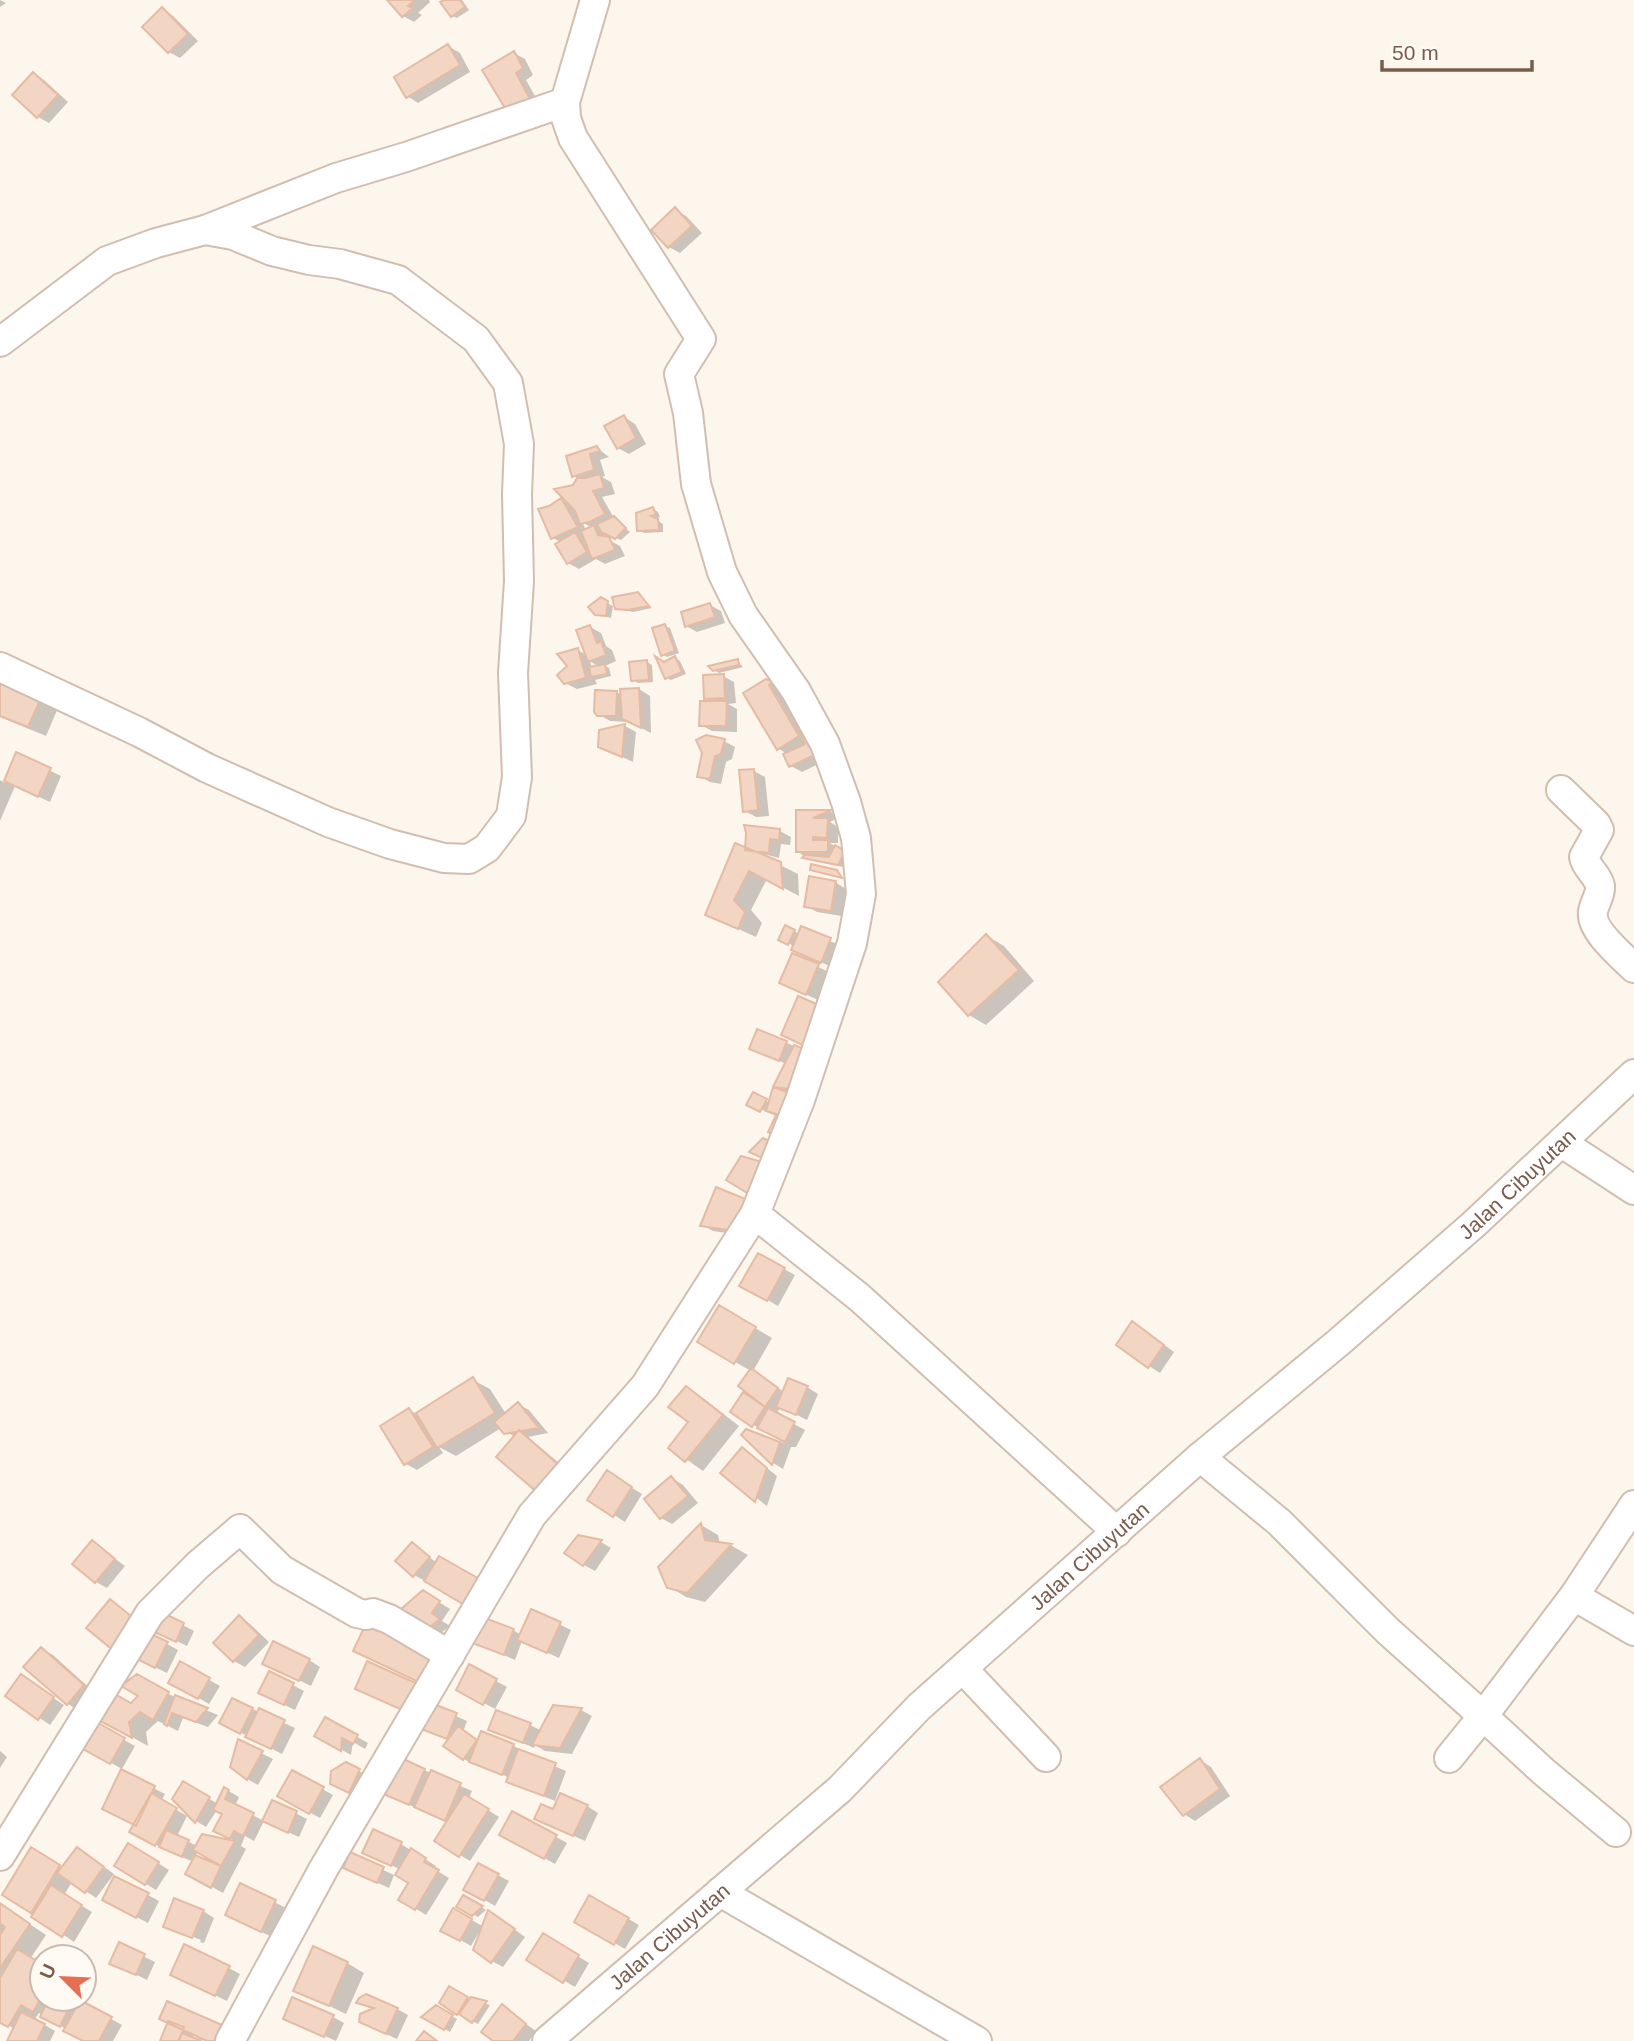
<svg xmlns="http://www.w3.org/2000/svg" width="1634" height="2041" font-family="Arial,sans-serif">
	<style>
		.shadow { fill: #0003; fill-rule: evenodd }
		.building { fill: #f3d5c3; stroke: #e6bba3; stroke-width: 2 }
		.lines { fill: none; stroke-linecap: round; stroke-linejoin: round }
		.minor-casing { stroke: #d1beb0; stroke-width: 32 }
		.minor { stroke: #fff; stroke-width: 28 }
		.labels { text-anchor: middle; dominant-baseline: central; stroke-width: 6; stroke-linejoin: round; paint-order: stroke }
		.street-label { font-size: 21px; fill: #7a5c4d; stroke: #fffaf3 }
	</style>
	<rect width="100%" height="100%" fill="#fdf6ec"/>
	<path class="shadow" d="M0,0L6,3L0,7Z
		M389,0H429L430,2L418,13L422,15L414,22L403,16Z
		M447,0H462L469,10L457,18L452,16Z
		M162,9L173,16L198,41L180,58L169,52Z
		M448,46L460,53L470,72L418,103L407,96Z
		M514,53L525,59L533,75L526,80L540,105L521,118Z
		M33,74L44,80L68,102L49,123L38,117L15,95Z
		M675,210L686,216L702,233L680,253L669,247L653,230Z
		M624,417L635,424L646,444L629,454L618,448Z
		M597,448L609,457L600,460L605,476L602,477L611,482L615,494L602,497L614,518L630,532L621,540L605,533L607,539L620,546L625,556L605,564L596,559L579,569L568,563L561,542L553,538L550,508L562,500L570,505L578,478L574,476L568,457ZM582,522L592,528L586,530Z
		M653,509L658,512L660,517L655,519L663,524V532L644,533L639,530Z
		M638,594L652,608L633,612L616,608Z
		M601,600L613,606L611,618L596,614Z
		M710,605L721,611L725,623L697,632L686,626Z
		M665,626L670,628L679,653L667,657L662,654Z
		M590,627L601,633L606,646L612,650L616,661L605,666L609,668L611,676L595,680L597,684L577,689L565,683L578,650L588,656ZM590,661L599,667L592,668Z
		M675,658L680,661L686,674L671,680L666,678L664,663Z
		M738,661L743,667L719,673L714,670Z
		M647,662L652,665L653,682L638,683L633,680Z
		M723,676L734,682L736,703L728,704L737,709V732L712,731L701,725L714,703L706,698Z
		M0,681L58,708L46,736L0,717Z
		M767,681L782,689L779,692L795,719L829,759L802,772L791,766L787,754L778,748Z
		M639,689L650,696L651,733L629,722L610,721L598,714L617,692L622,696Z
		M625,726L636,732L633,762L599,746L600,731Z
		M724,741L735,747L732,759L726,762L721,784L710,782L699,776Z
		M17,755L61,776L50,802L15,786L0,821V780L5,783Z
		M754,771L765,777L769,816L756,817L745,811Z
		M798,811L831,812L840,817L830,822L838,827V843H830L849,855L843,867L809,860L797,851Z
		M780,831L791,837L790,845L781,844L779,858L760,853V855L798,874L799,896L767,879L751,910L762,923L756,937L708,915L747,850Z
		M835,882L846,889L842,916L817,912L806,906Z
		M801,928L841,946L832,967L804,955L794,946L785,942L794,931L799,934Z
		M987,936L1004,946L1034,981L986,1025L969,1015Z
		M793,955L829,972L818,1000L781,983Z
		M758,1031L811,1053L779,1117L749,1104L754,1094L770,1103L786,1064L752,1048Z
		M747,1202L746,1236L713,1231L702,1225Z
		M758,1255L795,1275L778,1306L742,1285Z
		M720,1307L772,1338L753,1371L784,1392L807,1387L818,1394L807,1420L781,1407L776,1414L805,1430L796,1447H791L783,1469L773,1463L743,1435L747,1431L784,1443L732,1412L743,1395L760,1403L761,1401L751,1371L700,1342Z
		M1144,1330L1174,1352L1160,1373L1149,1366Z
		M473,1380L490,1389L506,1414L518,1404L529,1410L548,1433L528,1437L577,1478L501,1428L456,1456L439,1447L443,1453L417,1470L406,1464L409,1410L417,1414Z
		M686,1388L703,1398L739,1426L703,1471L670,1448L690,1422Z
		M743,1449L777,1476L767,1506L723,1472Z
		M672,1478L683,1485L698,1503L672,1524L661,1518Z
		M618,1479L642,1494L625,1522L590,1500Z
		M701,1525L718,1535L720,1544L732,1546L748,1555L705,1602L686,1597L668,1586Z
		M579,1536L601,1542L611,1548L595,1571L584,1565Z
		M92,1542L125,1566L107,1588L96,1582Z
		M412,1544L437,1563L425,1581L414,1575Z
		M434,1599L450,1609L442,1621L450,1626L437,1636L406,1621Z
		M532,1611L571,1630L559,1658L522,1641L515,1660L469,1640L513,1630L521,1635Z
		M160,1613L194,1631L187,1646L164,1635Z
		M239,1617L250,1624L269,1642L245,1667L234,1661L215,1643Z
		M167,1644L178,1650L167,1673L146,1663Z
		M42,1649L53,1655L94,1692L78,1710L68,1704Z
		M309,1660L320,1667L311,1686L276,1669Z
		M181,1664L220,1686L209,1704L171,1682Z
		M470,1667L507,1687L495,1709L458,1689Z
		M270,1673L304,1691L295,1710L272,1699Z
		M137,1676L176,1698L218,1715L208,1727L183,1718L178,1731L158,1721L146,1732L148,1746L93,1715L131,1705L141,1696Z
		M30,1683L64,1705L50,1725L7,1696Z
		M233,1700L295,1728L282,1754L222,1723Z
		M427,1703L467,1721L463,1732L479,1742L513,1745L524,1753L566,1771L555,1801L520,1787L509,1781L510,1778L476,1763L474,1765L464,1759L450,1740L418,1726Z
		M581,1710L592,1716L572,1754L545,1751L535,1745L534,1748L490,1729L530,1725L542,1731Z
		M326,1719L368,1743L365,1749L353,1742L351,1755L317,1736Z
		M89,1720L135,1746L122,1769L76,1743Z
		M239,1742L273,1759L258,1785L247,1779Z
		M0,1751L7,1757L0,1768Z
		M1200,1760L1211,1767L1230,1796L1195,1821L1184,1814Z
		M346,1764L370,1777L358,1796L340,1787Z
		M424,1770L472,1791L469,1798L499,1817L470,1861L460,1855L448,1822L394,1798Z
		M122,1772L165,1794L161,1801L187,1816L177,1836L197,1846L203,1836L237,1842L227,1837L224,1814L217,1810L206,1827L196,1821L184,1784L218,1804L225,1789L239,1797L235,1806L264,1821L254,1841L245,1836L241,1846L246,1849L223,1893L187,1873L194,1862L167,1851L132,1831L136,1825ZM198,1851L221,1864L220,1866L195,1857Z
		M292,1772L333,1795L320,1818L279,1796Z
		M273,1802L307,1819L299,1837L276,1827Z
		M587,1806L598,1813L585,1841L547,1824L554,1812Z
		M513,1813L567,1843L555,1864L501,1834Z
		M401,1844L436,1866L434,1869L449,1878L426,1915L400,1899L410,1883L400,1869L375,1859Z
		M129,1845L169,1870L156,1890L116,1866Z
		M32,1849L63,1868L88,1855L114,1874L96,1898L72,1882L64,1895L92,1912L74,1942L4,1894Z
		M351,1855L394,1875L389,1888L356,1873Z
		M479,1865L509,1881L495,1906L466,1889Z
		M241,1885L286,1908L272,1937L238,1921Z
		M148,1895L159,1901L148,1923L115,1906Z
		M464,1897L486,1910L478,1917L459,1906Z
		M590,1897L639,1925L625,1949L576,1921Z
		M0,1904L46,1935L30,1959L42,1966V1999H75L122,2025L113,2041H86L39,2013L35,2019L55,2031L50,2041H9L15,2029L0,2021Z
		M454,1910L484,1927L500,1919L525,1937L503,1967L492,1961L481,1933L479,1932L471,1946L443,1930Z
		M203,1911L214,1918L204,1943L200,1942L201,1940L165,1926Z
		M543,1935L589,1963L575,1987L528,1960Z
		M120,1945L155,1962L147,1980L121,1967Z
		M347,1963L364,1973L346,2014L296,1990Z
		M229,1968L240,1974L227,2001L183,1980Z
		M84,1973L96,1980L87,1998L84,1997Z
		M450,1988L471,2000L490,2005L478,2024L441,2003Z
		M358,2003L397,2009L408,2015L397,2039L372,2028L374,2010Z
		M436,2007L457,2019L450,2032L424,2017Z
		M502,2007L536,2031L529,2041H496Z
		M333,2017L344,2023L336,2041L285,2018Z
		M169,2023L221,2027L232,2033L228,2041H208L194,2034L192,2039L197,2041H162Z"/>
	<path class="building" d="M387,0H415L408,6L413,8L402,17Z
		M444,0H460L465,7L451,17L440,2Z
		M162,7L188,34L168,53L142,27Z
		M448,44L460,65L406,98L394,77Z
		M514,51L523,68L516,73L530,99L508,113L482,70Z
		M33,72L58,95L37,118L12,95Z
		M675,207L692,226L668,248L651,230Z
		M624,415L636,438L617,449L604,426Z
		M597,446L600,451L590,454L594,470L572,477L566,456Z
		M600,474L604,488L593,491L605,514L590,522L580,524L575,511L554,489L573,485L577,478H585Z
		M561,498L578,527L551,539L538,509L549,506Z
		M653,507L656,515L651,516L658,519L659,530L637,531L636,513Z
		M614,516L626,528L615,539L601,532L597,524Z
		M594,525L598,535L609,537L615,550L592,559L581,531Z
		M575,532L587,552L567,564L555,544Z
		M638,592L649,606L627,610L615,609L612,597Z
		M601,597L608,601L606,616L595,615L588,607Z
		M710,603L715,617L685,627L681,612Z
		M665,624L675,651L661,656L652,628Z
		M590,625L597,643L601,641L606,655L588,662L576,630Z
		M578,648L586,678L564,684L557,675L567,666L557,654Z
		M655,656L664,662L675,656L682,672L665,679Z
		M738,659L739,665L713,671L708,666Z
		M647,660L649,680L631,681L629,662Z
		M605,664L607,674L591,677L589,667Z
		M724,674L725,698L704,699L703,675Z
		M0,679L42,696L28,727L0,716Z
		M766,679L773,682L769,685L799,736L777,750L743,693Z
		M639,688L641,728L622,719L620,689Z
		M595,690L617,691L616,716H597L594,712Z
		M700,701H727L726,726H699Z
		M799,709L819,753L789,767L783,754L805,744L794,718Z
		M625,724L622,757L598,747L599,730Z
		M706,735L725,739L721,754L715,756L710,779L697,777L702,753L696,740Z
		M16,752L51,768L38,797L4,781Z
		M754,769L758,810L743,812L739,770Z
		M796,810H832L813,818H828L827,838L813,837V840H828V852H796Z
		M744,825L780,829L779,840L770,839L769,853L745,850L746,833Z
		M735,843L781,862L783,889L749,871L734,900L745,912L738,929L705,915Z
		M835,845L845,851L838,865L802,858L805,855L829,857Z
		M811,864L837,870L842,878L810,870Z
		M809,876L836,881L831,911L804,907Z
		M785,925L795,930L788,945L778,940Z
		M801,926L831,938L821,963L791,950Z
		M986,934L1019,970L968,1016L938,982Z
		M792,953L819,964L806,995L779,983Z
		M798,996L826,1008L811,1049L781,1035Z
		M757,1029L787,1041L779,1061L749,1049Z
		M794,1045L812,1052L797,1090L773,1087Z
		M773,1087L796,1095L789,1118L766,1111Z
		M753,1092L767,1099L760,1112L746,1105Z
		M776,1115L788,1121L779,1138L768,1132Z
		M763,1138L775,1144L767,1160L749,1152Z
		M741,1156L766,1163L747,1193L726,1180Z
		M716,1187L748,1200L735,1231L700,1226Z
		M758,1253L785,1268L767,1301L739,1286Z
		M719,1305L756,1327L734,1364L697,1342Z
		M1132,1321L1164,1345L1148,1368L1116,1345Z
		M751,1368L778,1388L765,1407L738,1386Z
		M473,1377L495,1413L437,1448L416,1413Z
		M788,1378L808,1386L796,1415L776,1407Z
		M686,1386L723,1415L685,1462L668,1448L688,1422L668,1407Z
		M743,1392L765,1407L752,1427L730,1412Z
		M518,1402L539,1428L504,1434L494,1422Z
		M409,1408L433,1447L404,1465L380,1426Z
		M768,1408L795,1422L785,1442L757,1428Z
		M746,1429L780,1442L772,1465L741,1435Z
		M519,1430L561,1467L538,1493L496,1457Z
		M742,1447L767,1468L755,1502L720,1473Z
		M607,1470L632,1487L613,1517L587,1500Z
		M671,1476L688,1496L660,1519L644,1499Z
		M701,1523L705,1540L732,1544L687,1593L667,1588L658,1567Z
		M578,1535L602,1540L583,1566L564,1553Z
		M92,1540L115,1559L95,1583L72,1564Z
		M412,1542L430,1557L413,1577L395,1561Z
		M439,1556L483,1581L468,1607L424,1581Z
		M423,1590L440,1601L432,1613L440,1619L425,1631L393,1616Z
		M110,1599L138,1622L114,1651L86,1628Z
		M531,1609L561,1622L547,1653L517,1640Z
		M159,1611L184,1623L176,1642L150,1630Z
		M239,1615L259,1635L233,1662L213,1643Z
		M477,1615L514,1629L504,1655L467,1641Z
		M368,1619L442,1654L427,1686L353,1651Z
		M145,1631L168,1642L155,1668L133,1657Z
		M273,1641L310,1659L299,1681L262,1664Z
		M41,1647L84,1685L67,1705L23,1667Z
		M180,1661L210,1678L198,1699L168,1683Z
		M367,1661L422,1686L409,1713L355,1689Z
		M469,1664L497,1679L483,1705L456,1690Z
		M269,1671L294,1683L284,1705L258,1693Z
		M21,1674L54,1697L38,1720L5,1696Z
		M137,1674L169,1692L153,1720L140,1712L129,1722L132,1738L91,1716L106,1689L131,1703L138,1696L121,1686Z
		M175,1695L208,1708L196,1722L172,1713L167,1726L164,1724Z
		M232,1698L253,1708L240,1734L219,1723Z
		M426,1701L457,1713L447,1739L416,1727Z
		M553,1705L582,1708L560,1748L532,1745Z
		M259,1708L285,1720L271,1749L245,1737Z
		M496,1710L531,1723L523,1743L488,1730Z
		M88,1717L125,1738L110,1764L74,1744Z
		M325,1717L358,1735L353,1744L342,1738L341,1751L314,1736Z
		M458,1726L477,1740L463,1760L443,1746Z
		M481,1731L514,1744L502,1775L469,1762Z
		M238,1739L263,1751L247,1780L230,1767Z
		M518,1749L556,1763L544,1796L506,1782Z
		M397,1756L425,1769L409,1805L381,1793Z
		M1200,1758L1220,1789L1183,1816L1160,1787Z
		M346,1762L360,1769L349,1793L330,1784L331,1771Z
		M121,1769L155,1786L136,1826L102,1809Z
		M292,1770L324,1787L309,1814L277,1796Z
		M431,1770L461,1783L445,1821L414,1807Z
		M183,1781L210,1797L195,1823L172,1799Z
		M224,1787L229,1790L225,1799L254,1813L243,1836L234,1831L230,1839L213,1831L222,1814L213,1810Z
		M151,1793L177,1808L155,1846L129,1832Z
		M560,1793L588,1805L573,1836L534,1819L541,1804L553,1809Z
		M464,1794L489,1809L459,1857L434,1841Z
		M272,1800L297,1811L288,1833L262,1821Z
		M512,1811L557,1835L544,1859L499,1835Z
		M373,1829L402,1842L391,1866L362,1853Z
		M166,1830L189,1840L182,1857L159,1847Z
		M202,1834L235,1841L221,1866L193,1850Z
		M128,1843L159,1862L145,1885L114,1866Z
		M31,1847L60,1865L31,1913L2,1895Z
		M77,1847L104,1867L85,1893L57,1873Z
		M411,1848L426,1858L424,1862L439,1870L415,1910L398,1900L408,1883L395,1875Z
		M350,1852L384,1867L377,1883L343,1868Z
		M195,1855L221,1866L211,1888L185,1874Z
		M478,1863L499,1874L484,1901L463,1890Z
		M114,1876L149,1893L136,1918L102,1900Z
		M240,1883L276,1900L261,1932L225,1915Z
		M51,1885L82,1905L62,1937L31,1917Z
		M463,1895L483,1906L472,1916L456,1907Z
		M589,1895L629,1918L614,1945L574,1922Z
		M174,1898L204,1910L192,1938L163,1927Z
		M0,1903L30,1924L0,1968V1935L5,1927L0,1924Z
		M453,1908L472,1919L460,1941L440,1931Z
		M488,1910L515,1929L491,1963L473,1950Z
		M543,1933L579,1955L563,1983L526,1960Z
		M119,1942L145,1954L136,1975L109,1964Z
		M184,1944L230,1966L215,1996L170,1975Z
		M313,1946L348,1962L329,2006L293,1991Z
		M17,1949L42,1964V1996L33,2012L21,2005L8,2027L0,2023V1978Z
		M449,1986L468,1997L457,2015L439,2003Z
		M366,1994L398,2008L386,2034L359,2022L360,2014L374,2008L356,2003L359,1998Z
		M292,1997L334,2015L324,2037L283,2019Z
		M471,1997L487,2001L472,2023L459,2014Z
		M48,1999H73L60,2027L40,2017Z
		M80,2000L112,2017L99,2041H83L63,2031Z
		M167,2001L222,2025L214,2041H207L159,2019Z
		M502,2004L526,2024L513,2041H493L481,2032Z
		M436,2005L453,2015L444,2030L421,2017Z
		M21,2012L45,2024L37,2041H7Z
		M168,2021L184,2027L179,2041H160Z
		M424,2031L437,2041H416Z
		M182,2033L202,2041H178Z"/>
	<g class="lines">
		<defs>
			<g id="minor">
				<path d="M0,342L107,261L156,243L205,230L336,178L406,157L565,102"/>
				<path d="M0,667L139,732L207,768L328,822L390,844L444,858L469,859L487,848L511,816L517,777L513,673L519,581L517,494L519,444L508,383L476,339L398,280L340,264L309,260L272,251L233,235L205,230"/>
				<path d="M1561,790L1596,824L1599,830L1584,857C1586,868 1598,875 1600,886C1601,895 1594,903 1593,912C1590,930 1622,956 1634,968"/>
				<path d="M1562,1143L1634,1190"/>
				<path d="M755,1214L860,1298L1117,1532"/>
				<path d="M1200,1457L1279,1522L1388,1631L1483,1716L1574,1596L1634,1505"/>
				<path d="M1574,1596L1634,1631"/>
				<path d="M963,1669L1046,1757"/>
				<path d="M1449,1758L1483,1716L1544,1772L1616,1832"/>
				<path d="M0,1856L150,1613L198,1565L240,1529L282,1570L357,1613L366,1615L373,1613L389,1619L450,1655"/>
				<path d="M720,1892L977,2041"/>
				<path d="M230,2041L324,1868L532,1515L645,1386L755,1214L800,1100L852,943L861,894L856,838L846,802L825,744L796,691L743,615L722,572L696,484L688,413L679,374L701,339L573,138L566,118L565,102L595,0"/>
				<path id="s1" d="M547,2041L840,1789L919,1707L1200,1457L1339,1342L1474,1224L1634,1074"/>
			</g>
		</defs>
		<use href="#minor" class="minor-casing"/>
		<use href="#minor" class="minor"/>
	</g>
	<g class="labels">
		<g class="street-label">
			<text stroke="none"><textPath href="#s1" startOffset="1295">Jalan Cibuyutan</textPath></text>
			<text stroke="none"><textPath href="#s1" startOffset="728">Jalan Cibuyutan</textPath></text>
			<text stroke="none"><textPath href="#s1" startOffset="161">Jalan Cibuyutan</textPath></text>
		</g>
	</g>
	<g transform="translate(63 1978) rotate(294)"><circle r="33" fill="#fffaf3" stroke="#cabbb1" stroke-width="2"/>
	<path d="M0-5L12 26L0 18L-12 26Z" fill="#e76f51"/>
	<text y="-10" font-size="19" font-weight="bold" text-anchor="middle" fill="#7a5c4d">U</text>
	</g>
	<path d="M1382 60v10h150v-10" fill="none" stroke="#7a5c4d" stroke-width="3.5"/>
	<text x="1392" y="60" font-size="21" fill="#7a5c4d" stroke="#fffaf3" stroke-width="5" paint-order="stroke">50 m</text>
</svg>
